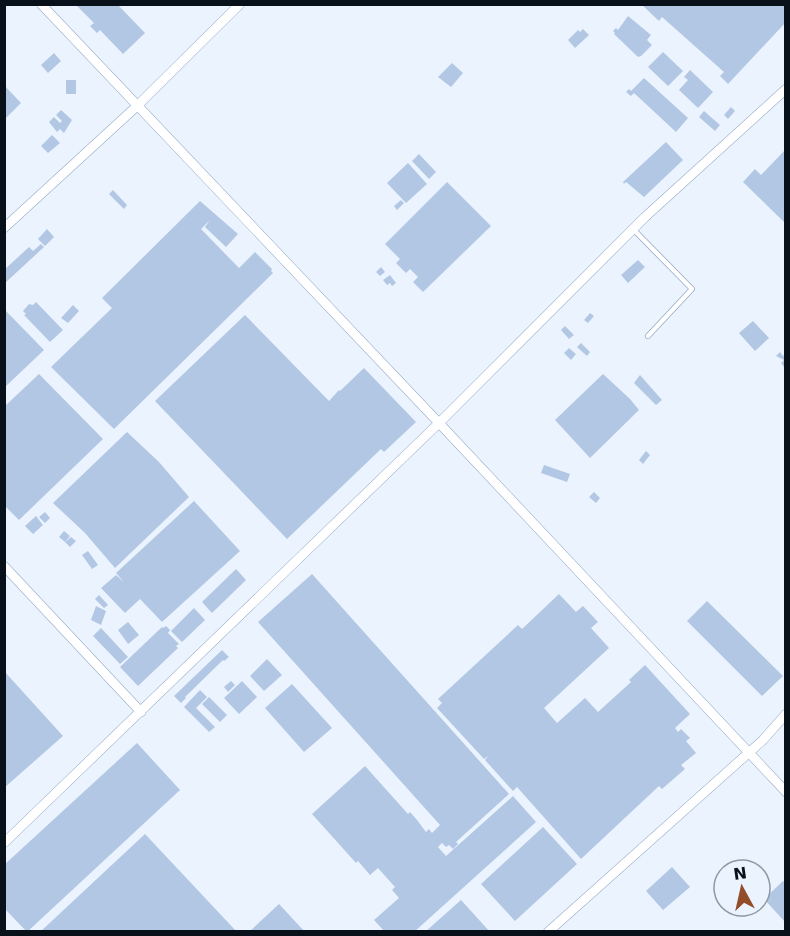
<svg xmlns="http://www.w3.org/2000/svg" width="790" height="936" font-family="'DejaVu Sans',sans-serif">
	<style>
		.building { fill: #b2c7e3 }
		.lines { fill: none; stroke-linecap: round; stroke-linejoin: round }
		.lane-casing { stroke: #95aac5; stroke-width: 6 }
		.street-casing { stroke: #95aac5; stroke-width: 10 }
		.lane { stroke: #fff; stroke-width: 4.5 }
		.street { stroke: #fff; stroke-width: 9 }
	</style>
	<rect width="100%" height="100%" fill="#ebf3ff"/>
	<path class="building" d="M641,4H786V22L728,84L720,76L724,72L662,17L659,21Z
		M76,5H118L145,33L123,54L100,30L97,33L90,26L94,23Z
		M628,16L651,35L647,40L652,45L641,56L638,57L614,34L615,33L613,31L616,28L618,30Z
		M583,29L589,35L575,48L568,40L578,30L580,32Z
		M663,52L683,71L668,86L648,67Z
		M54,53L61,61L48,73L41,65Z
		M452,63L463,73L451,87L438,77Z
		M690,70L713,92L698,108L679,90L688,80L684,77Z
		M644,78L688,118L676,132L634,93L631,96L626,92L629,89L631,91Z
		M66,80H76V94H66Z
		M4,85L21,103L4,120Z
		M731,107L735,111L728,119L724,115Z
		M61,110L72,120L64,133L60,129L57,132L49,122L54,117L60,123L62,121L56,115Z
		M704,111L720,125L715,131L699,117Z
		M52,135L60,143L48,153L41,146Z
		M666,142L683,160L644,197L626,182L624,184L623,182Z
		M786,149V224L743,182L755,169L761,175Z
		M419,154L436,172L429,179L412,161Z
		M408,163L427,184L406,203L387,183Z
		M447,182L491,226L423,292L413,282L418,277L410,269L406,273L396,263L400,259L385,244Z
		M113,190L127,205L124,209L109,194Z
		M401,200L404,203L397,210L394,206Z
		M200,201L238,234L226,247L205,227L210,220L201,229L239,268L255,252L272,269L271,271L273,273L114,429L51,367L112,308L102,298Z
		M47,229L54,237L45,246L38,239Z
		M41,244L44,247L4,284V270L29,247L33,251Z
		M638,260L645,267L628,283L621,275Z
		M381,267L385,272L380,276L376,272Z
		M390,275L396,283L392,286L390,283L387,285L383,280Z
		M36,302L63,330L50,342L24,315L26,314L23,311L29,304L33,305Z
		M73,305L79,311L68,323L61,318Z
		M4,309L44,350L4,388Z
		M590,313L594,316L588,323L584,320Z
		M245,315L329,401L339,390L340,391L364,368L416,422L384,452L381,449L287,539L155,401Z
		M753,321L769,338L755,351L739,333Z
		M565,326L574,335L569,339L561,330Z
		M581,343L590,352L587,356L577,347Z
		M569,348L576,354L571,360L564,353Z
		M780,352L783,356L786,353L784,367L781,363L784,360L776,356Z
		M39,374L103,439L19,520L4,505V407Z
		M603,374L630,399L639,410L590,458L555,420Z
		M640,375L662,400L656,405L634,383Z
		M127,432L159,462L189,497L115,568L85,533L53,503Z
		M646,451L650,455L643,464L639,460Z
		M544,465L570,474L567,482L541,473Z
		M594,492L600,498L596,503L589,497Z
		M194,501L240,551L162,622L140,599L125,613L101,588L116,575L124,582L116,573Z
		M45,512L50,518L45,523L39,517Z
		M36,516L43,525L33,534L25,526Z
		M64,531L70,536L65,542L59,537Z
		M71,537L76,541L70,547L65,542Z
		M88,551L98,565L92,569L82,555Z
		M236,569L246,580L212,613L202,602Z
		M312,574L509,794L456,842L458,844L453,849L449,845L446,847L442,843L438,847L446,856L513,796L536,822L414,932H385L374,920L399,898L392,890L395,887L378,868L370,875L358,861L356,863L312,814L365,766L408,814L410,812L417,820L426,832L429,829L432,833L440,825L258,622Z
		M559,594L576,612L583,606L598,622L591,628L609,648L544,708L557,723L585,698L598,712L631,682L629,680L645,665L690,714L675,728L678,732L681,729L690,738L686,741L696,753L681,765L685,769L662,789L659,786L581,859L517,787L513,791L485,760L488,756L484,759L437,708L442,703L438,699L518,625L522,629Z
		M99,595L108,605L104,608L95,599Z
		M707,601L783,676L762,696L687,621Z
		M96,606L106,611L101,625L91,620Z
		M194,608L205,620L182,642L171,631Z
		M128,622L139,635L128,644L118,630Z
		M166,626L170,630L168,633L179,644L176,646L178,648L138,686L120,667L162,627L163,628Z
		M101,628L128,657L120,664L93,636Z
		M222,650L229,657L224,661L223,660L185,697L186,698L181,703L174,696Z
		M267,659L282,675L264,691L250,676Z
		M4,671L63,736L4,788Z
		M231,681L235,685L228,692L224,687Z
		M242,681L257,697L239,714L224,698Z
		M292,684L332,728L304,752L265,708Z
		M200,690L207,697L196,708L215,727L209,732L184,707Z
		M209,697L227,715L220,722L202,704Z
		M137,743L180,790L27,932L4,908V865Z
		M543,827L577,864L515,921L481,884Z
		M145,834L237,932H40Z
		M672,867L690,887L663,910L646,891Z
		M783,881L786,884V923L764,899Z
		M461,900L490,932H425Z
		M279,904L305,932H249Z"/>
	<g class="lines">
		<defs>
			<path id="lane" d="M633,229L692,289L648,336"/>
			<path id="street" d="M41,4L439,423L786,792
				M4,228L137,106L240,4
				M4,566L141,712
				M4,843L439,423L645,217L786,89
				M548,932L763,740L786,714"/>
		</defs>
		<use href="#lane" class="lane-casing"/>
		<use href="#street" class="street-casing"/>
		<use href="#lane" class="lane"/>
		<use href="#street" class="street"/>
	</g>
	<rect width="790" height="936" fill="none" stroke="#081019" stroke-width="12"/>
	<g transform="translate(742 888) rotate(352)"><circle r="28" fill="#ebf3ff" stroke="#9098a3" stroke-width="1.5"/>
	<path d="M0-4.5L10 22L0 15L-10 22Z" fill="#944d29"/>
	<text y="-9" font-size="16" font-weight="bold" text-anchor="middle" fill="#081019">N</text>
	</g>
</svg>
